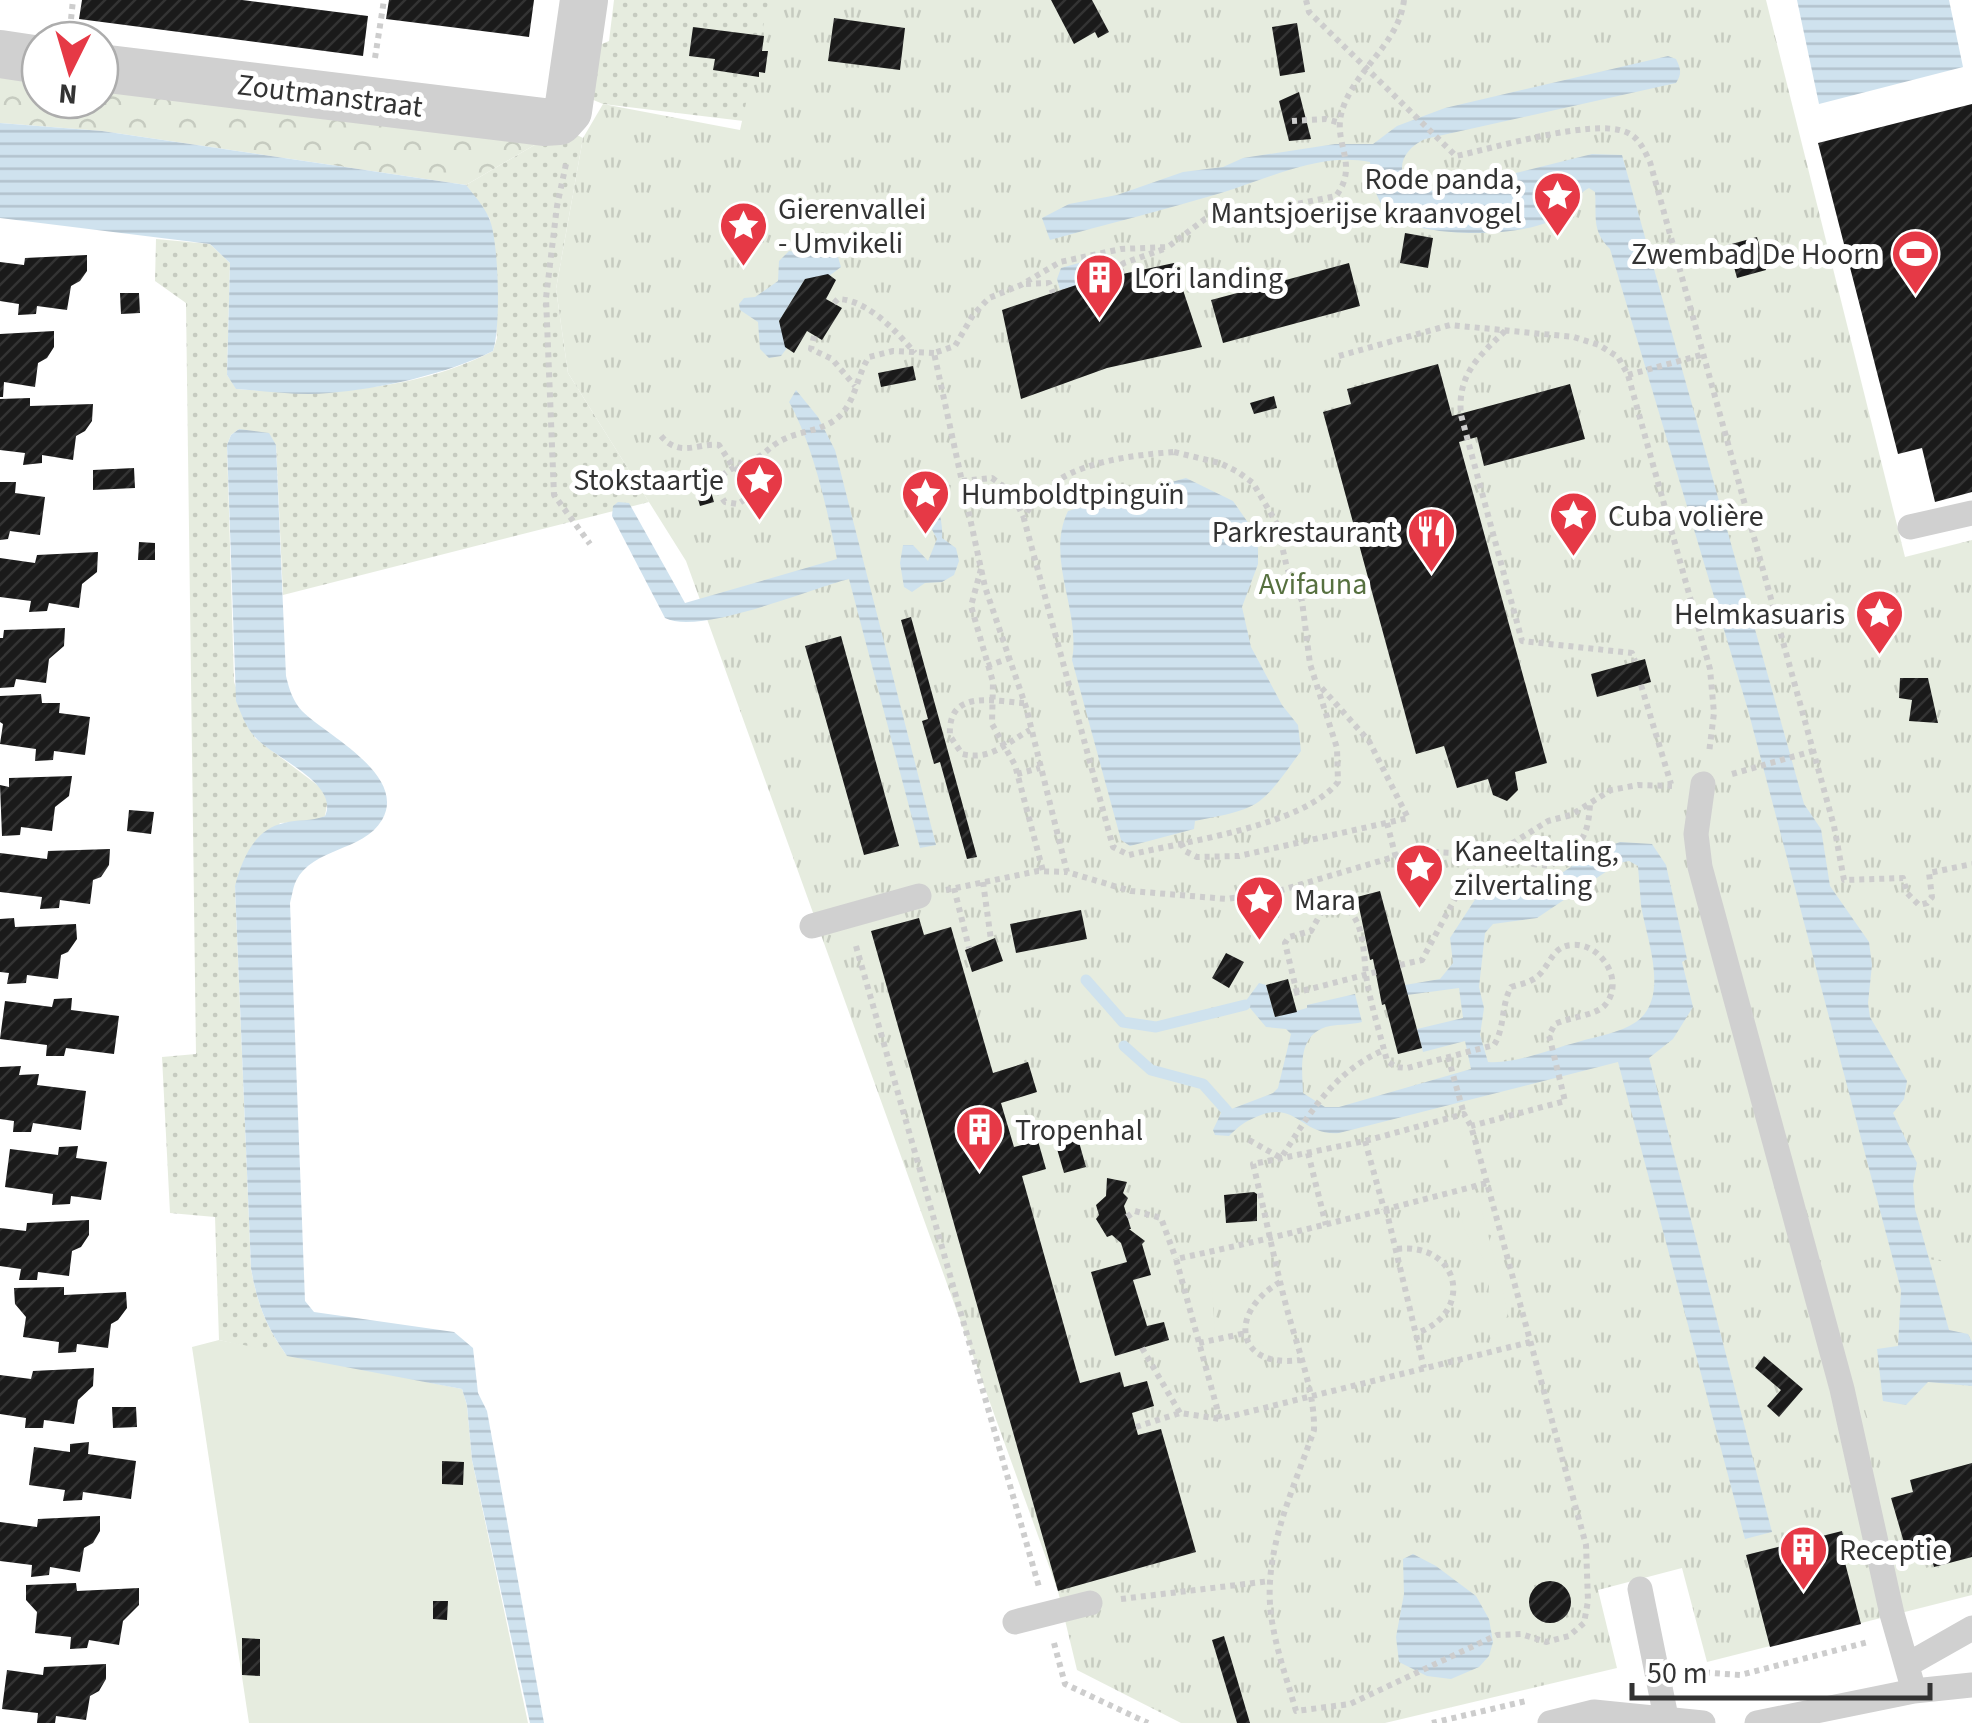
<svg xmlns="http://www.w3.org/2000/svg" width="1972" height="1723" font-family="'Source Sans 3',sans-serif">
	<style>
		.grass { fill: url(#grass-dots) }
		.forest { fill: url(#forest-crowns) }
		.park { fill: url(#park-tufts) }
		.garden { fill: #e6ecdf }
		.water { fill: url(#water-rules); fill-rule: evenodd }
		.lines { fill: none; stroke-linecap: round; stroke-linejoin: round }
		.stream { stroke: #cfe2ee; stroke-width: 11 }
		.building { fill: url(#building-hatch) }
		.path { stroke: #cdcdcd; stroke-width: 6; stroke-dasharray: 5 5; stroke-linecap: butt }
		.lane { stroke: #d0d0d0; stroke-width: 25 }
		.street { stroke: #d0d0d0; stroke-width: 48 }
		.labels { text-anchor: middle; dominant-baseline: central; stroke-width: 10; stroke-linejoin: round; paint-order: stroke }
		.street-label { font-size: 30px; fill: #333; stroke: #fff }
		.poi-label { font-size: 30px; fill: #333; stroke: #fff; text-anchor: start }
		.park-label { font-size: 30px; fill: #56703f; stroke: #fff }
	</style>
	<defs>
		<pattern id="grass-dots" width="8" height="8" patternUnits="userSpaceOnUse" patternTransform="scale(2.5)"><rect width="8" height="8" fill="#e6ecdf"/><path d="M2 2h.1M6 6h.1" fill="none" stroke="#c6cbc0" stroke-width="1.8" stroke-linecap="round"/></pattern>
		<pattern id="forest-crowns" width="20" height="18" patternUnits="userSpaceOnUse" patternTransform="scale(2.5)"><rect width="20" height="18" fill="#e6ecdf"/><path d="M2 6a3 3 0 1 1 6 0M12 15a3 3 0 1 1 6 0" fill="none" stroke="#c6cbc0"/></pattern>
		<pattern id="park-tufts" width="24" height="20" patternUnits="userSpaceOnUse" patternTransform="scale(2.5)"><rect width="24" height="20" fill="#e6ecdf"/><path d="M3 7l-1-3M5 7V3M7 7l1-3M15 17l-1-3M17 17v-4M19 17l1-3" fill="none" stroke="#c6cbc0"/></pattern>
		<pattern id="water-rules" width="6" height="5" patternUnits="userSpaceOnUse" patternTransform="scale(2.5)"><rect width="6" height="5" fill="#cfe2ee"/><path d="M0 2.5h6" fill="none" stroke="#b2c2cd"/></pattern>
		<pattern id="building-hatch" width="6" height="6" patternUnits="userSpaceOnUse" patternTransform="scale(2.5)"><rect width="6" height="6" fill="#1a1a1a"/><path d="M-1 1l2-2M0 6l6-6M5 7l2-2" fill="none" stroke="#333"/></pattern>
	</defs>
	<rect width="100%" height="100%" fill="#fff"/>
	<path class="grass" d="M614,0H804L769,124L603,104L591,99L597,46L609,41Z
		M573,133L583,138L556,289L568,373L649,502L283,595L276,445L239,429L231,435L227,445L234,682L255,738L320,787L328,799L325,816L315,821L280,823L235,886L251,1268C257,1303 266,1327 287,1356L219,1340L215,1217L170,1213L162,1057L196,1054L186,303L155,281L156,239L210,244L230,263L227,375L237,389C322,396 416,391 493,351L497,338L490,219L466,185L543,140Z"/>
	<path class="forest" d="M0,67L40,72V100H100V80L543,140L466,185L102,131L0,123Z"/>
	<path class="park" d="M769,0H1766L1905,557L1972,540V1595L1707,1662L1682,1568L1598,1590L1617,1668L1385,1723H1181L1077,1670L1058,1591L686,561L568,373L556,289L583,138L603,104L740,130Z"/>
	<path class="garden" d="M1454,1123L1459,1125L1474,1179L1470,1184L1454,1188L1444,1146L1446,1125Z
		M1472,1193L1478,1195L1508,1313L1502,1331L1490,1338L1487,1314L1489,1285L1484,1259L1466,1233L1455,1198Z
		M1415,1254L1436,1262C1453,1287 1450,1314 1421,1326L1404,1255Z
		M1929,1259L1972,1267V1342L1968,1334L1949,1331Z
		M1203,1263L1212,1288L1215,1333L1205,1336L1187,1267Z
		M1277,1291L1293,1354C1275,1356 1263,1349 1253,1333L1256,1307Z
		M219,1340L462,1389L467,1405L472,1460L528,1723H249L192,1347Z
		M1853,1369L1879,1375L1883,1401L1906,1405L1928,1382L1972,1386V1463L1911,1480L1913,1492L1891,1498Z"/>
	<path class="water" d="M1797,0H1949L1963,67L1819,104Z
		M1668,56L1676,59C1681,69 1682,74 1676,83L1425,139C1399,151 1392,177 1420,192L1460,187L1592,154L1622,155L1804,804L1821,829L1830,886L1869,942L1872,965L1868,1003L1870,1017L1907,1081L1904,1099L1893,1113L1917,1163L1913,1185L1915,1209L1949,1330L1968,1334L1972,1342V1386L1928,1382L1906,1405L1883,1401L1877,1349L1898,1346L1901,1290L1748,710L1610,249C1591,230 1597,216 1595,192L1589,188C1574,196 1566,215 1548,222C1514,237 1425,238 1394,217C1376,206 1372,181 1370,162C1319,152 1268,179 1221,193C1164,210 1107,224 1050,240L1042,218L1069,204L1117,195L1183,172L1223,167L1243,158L1335,144H1373L1397,126L1445,108Z
		M0,123L102,131L466,185C474,195 484,206 489,218C499,239 501,329 493,351C447,374 380,389 329,393C299,396 266,391 236,389L227,375L230,263L210,244L0,218Z
		M789,251L838,257L841,267L829,276L805,279L779,321L787,348L781,356L769,358L760,349L758,322L740,310L739,304L744,298L755,297L778,281L779,261Z
		M1100,257L1111,261L1114,276L1060,290L1057,279L1061,268Z
		M796,390L818,417L835,450L936,845L920,848L849,579C809,589 699,636 665,618L612,516L613,506L618,502L629,503L685,603L837,559C828,512 813,444 789,402Z
		M239,429L269,433L276,445L286,676C289,689 293,701 302,711C326,735 408,775 382,820C363,852 313,847 296,881C293,887 292,896 290,903L305,1301L314,1312L454,1332L473,1348L478,1393L487,1411L544,1723H530L472,1460L467,1405L462,1389L287,1356C266,1327 257,1303 251,1268L235,886C242,860 254,829 284,823C298,819 311,822 325,816C340,783 273,758 255,737C246,728 241,713 236,701L227,445L231,435Z
		M918,473C933,483 944,520 942,538L956,548L959,561L954,575L942,582L925,583L912,592L904,587L900,563L903,545H913L928,561L937,539L929,524L911,505L910,478Z
		M1186,478L1233,501L1249,524L1258,548V564L1242,607L1251,647L1282,705L1298,725L1301,751C1260,807 1263,808 1195,821L1194,829L1130,846L1121,840L1072,660C1081,610 1045,559 1068,511Z
		M1620,842L1652,844L1666,865L1687,959L1682,962L1693,1007L1673,1039L1649,1058L1772,1532L1745,1539L1618,1062L1339,1133C1300,1136 1297,1099 1256,1117C1244,1122 1238,1127 1229,1136L1215,1135L1213,1130L1221,1113L1273,1093L1278,1088L1291,1034L1286,1029L1266,1027L1245,1002L1259,983L1266,985L1275,1017L1307,1008V1005L1355,994L1362,1022C1351,1025 1340,1024 1330,1026C1297,1033 1302,1067 1303,1093L1325,1107H1339L1471,1069L1465,1041L1423,1052L1417,1029L1463,1018L1459,988L1407,995L1405,985L1440,979L1453,963L1450,938L1478,895L1490,890L1544,885L1593,852ZM1629,861L1638,866C1639,879 1640,892 1641,905C1646,938 1671,997 1636,1022C1620,1033 1597,1036 1578,1042C1550,1049 1517,1064 1488,1062L1480,1035L1484,1008L1479,987L1485,933L1493,924L1537,918L1619,863Z
		M1413,1554L1436,1566L1476,1596L1489,1619L1493,1642L1489,1656L1479,1667L1451,1679L1427,1676L1399,1662L1396,1637L1404,1594L1403,1559Z"/>
	<g class="lines">
		<path class="stream" d="M1086,980L1123,1022L1156,1027L1245,1005
			M1124,1046L1151,1070L1203,1084L1227,1111"/>
	</g>
	<path class="building" d="M82,0H242L368,16L363,56L79,19Z
		M389,0H534L529,37L386,19Z
		M1051,0H1092L1109,32L1098,38L1095,32L1074,44Z
		M834,18L905,28L900,70L828,61Z
		M1297,23L1305,72L1280,76L1272,27Z
		M693,27L764,36L762,51H768L765,73L759,72V77L713,70L715,59L689,56Z
		M1299,92L1311,139L1289,141L1279,101Z
		M1972,104V492L1935,502L1922,448L1898,454L1818,143Z
		M1405,233L1433,238L1428,268L1400,263Z
		M1757,237L1766,270L1737,278L1728,245Z
		M87,255V271L80,281L71,286L67,310L37,306L36,314L18,315L19,304L0,301V262L24,265L25,258Z
		M1174,263L1202,347L1107,368L1021,399L1002,310L1085,282Z
		M1349,263L1360,306L1223,343L1211,300Z
		M828,274L836,280L826,299L842,308L822,340L807,331L794,353L785,347L779,321L805,279Z
		M120,293H139L140,313L121,314Z
		M54,331V347L47,358L38,363L35,387L4,382L3,397H0V334Z
		M1438,364L1452,416L1570,384L1585,439L1484,466L1477,437L1459,442L1547,763L1515,772L1518,790L1507,801L1493,795L1488,779L1457,788L1444,746L1416,754L1323,412L1351,404L1347,389Z
		M913,366L916,380L881,387L878,373Z
		M1274,396L1277,408L1254,414L1250,403Z
		M30,398V406L93,404L92,421L85,431L76,436L73,460L42,455V463L23,465L25,453L0,450V399Z
		M704,467L714,502L700,506L690,472Z
		M134,468L135,488L93,490V470Z
		M0,482H16L15,493L45,497L40,535L10,531L8,539L0,540Z
		M139,542L155,543V560H138Z
		M98,552L97,572L82,584L79,608L49,603L47,611L29,612L31,601L0,597V558L35,563L37,555Z
		M911,617L977,857L967,859L940,762L934,764L922,721L928,719L901,620Z
		M65,628L64,646L49,659L46,683L16,679L14,687L0,688V638H3L4,630Z
		M841,636L899,846L864,855L805,646Z
		M1645,659L1651,682L1597,697L1591,674Z
		M1900,678H1928L1938,723L1909,721L1912,700L1899,698Z
		M41,694L42,703H60L59,713L90,717L85,755L54,751L53,760L35,761L36,749L0,744L3,724L0,722V696Z
		M72,776L69,796L55,807L52,831L21,827L20,835L2,836L0,785L9,787V778Z
		M129,810L154,812L151,834L127,831Z
		M110,849L109,865L101,877L93,880L90,904L60,900L59,908L40,909L42,897L0,892V853L47,859L48,851Z
		M1380,891L1422,1048L1398,1054L1385,1004L1382,1005L1373,959L1370,960L1357,897Z
		M1081,910L1087,939L1016,953L1010,924Z
		M14,918L15,927L76,924L77,939L68,952L61,955L58,979L27,975L26,983L7,984L9,973L0,972V919Z
		M919,918L924,935L951,927L993,1073L1028,1062L1037,1092L1001,1103L1014,1147L1038,1141L1046,1169L1022,1176L1080,1383L1120,1372L1124,1387L1147,1381L1154,1406L1132,1413L1138,1435L1161,1429L1196,1552L1058,1591L871,931Z
		M995,938L1003,961L972,972L965,950Z
		M1226,953L1244,962L1229,988L1212,978Z
		M1288,979L1297,1012L1275,1017L1266,985Z
		M72,998L71,1010L119,1016L114,1054L66,1048L64,1056H46L47,1045L0,1039L5,1001L52,1007L54,999Z
		M21,1066L19,1075L39,1074L37,1085L86,1091L81,1130L33,1123L31,1132H13L14,1121L0,1119V1067Z
		M1077,1135L1086,1167L1064,1173L1055,1142Z
		M78,1146L76,1158L107,1162L101,1200L71,1196L70,1204L52,1205L53,1194L5,1187L10,1149L58,1155L59,1147Z
		M1107,1178L1127,1182L1123,1193L1128,1198L1124,1206L1131,1229H1129L1145,1241L1142,1244L1151,1275L1133,1280L1147,1326L1164,1322L1169,1340L1115,1356L1091,1272L1127,1262L1121,1243L1112,1235L1107,1237L1096,1219L1099,1215L1096,1205L1106,1196Z
		M1254,1192L1257,1194V1221L1226,1223L1224,1195Z
		M89,1220V1235L81,1247L72,1251L69,1276L38,1272L37,1280H19L21,1269L0,1266V1228L26,1231L27,1223Z
		M64,1287V1295L126,1292L127,1308L118,1320L111,1324L108,1348L77,1344L76,1352L58,1353L59,1342L23,1337L26,1317L15,1304L14,1288Z
		M1764,1356L1803,1389L1779,1417L1767,1406L1781,1390L1755,1368Z
		M94,1368L93,1386L78,1400L74,1424L44,1420L43,1428H25L26,1418L0,1414V1375L31,1379L33,1371Z
		M112,1407H136L137,1427L113,1428Z
		M89,1442L88,1454L136,1461L131,1499L83,1492L82,1500L63,1501L65,1490L29,1485L34,1447L70,1452V1444Z
		M442,1461L464,1462L463,1485L442,1484Z
		M1972,1463V1557L1934,1567L1926,1539L1905,1546L1891,1498L1913,1492L1910,1480Z
		M100,1516V1531L93,1543L84,1548L80,1572L50,1567L49,1575L31,1577L32,1565L0,1561V1522L37,1527L38,1519Z
		M1842,1531L1847,1553L1843,1555L1861,1624L1770,1647L1746,1555Z
		M1529 1602a21 21 0 1 1 42 0a21 21 0 1 1-42 0Z
		M76,1583L77,1591L139,1588V1605L123,1621L119,1645L89,1640L87,1648L70,1649L71,1637L35,1633L37,1612L26,1600V1585Z
		M433,1601H448L447,1620L433,1619Z
		M1224,1636L1232,1662L1250,1723H1237L1212,1640Z
		M242,1638L260,1639V1676L242,1675Z
		M106,1664V1679L99,1691L90,1696L86,1720L56,1716L55,1723H37L38,1713L2,1709L7,1670L43,1675L44,1667Z"/>
	<g class="lines">
		<path class="path" d="M1306,0L1309,12L1456,156C1495,148 1593,118 1626,132C1639,137 1644,150 1650,162L1834,826L1844,880L1903,878L1907,893L1919,905L1927,903L1932,897L1929,873L1972,864
			M1404,0C1399,44 1354,70 1342,111C1332,143 1360,164 1336,196L1277,208H1234L1205,219L1168,247L1121,249L1060,262L1021,285L989,298L973,315L955,346L934,353L985,587L1026,707L1067,872L1131,891L1227,899L1282,890L1414,851L1454,853L1508,846L1548,821L1571,815L1611,790L1638,785L1672,786
			M70,29L73,0
			M375,58L384,0
			M1292,121L1326,119L1340,123
			M566,164L557,206L546,298L554,495L590,544
			M1122,274L1120,266L1124,263L1167,248
			M1026,284L1049,283L1053,293
			M834,303L838,299C868,300 897,332 915,353
			M1505,331C1478,357 1457,375 1461,415L1522,641L1632,653L1635,661
			M814,336L811,349L832,359L855,386
			M1339,356L1450,325L1574,337L1599,345L1618,357L1628,375L1710,669L1714,713L1709,753
			M1628,375L1701,355
			M661,436C680,458 696,443 719,445L733,467L747,475V498L738,504L725,502C704,474 737,467 758,457C766,453 770,447 777,443C795,431 820,432 836,419C856,404 856,376 869,357L893,351L934,353
			M1174,452L1220,463L1238,472L1253,483L1277,524L1287,568L1302,601L1310,664L1337,748L1338,782C1303,826 1186,841 1129,855L1113,847L1024,519C1045,465 1122,456 1174,452Z
			M962,481L992,478L1011,492L1024,518
			M981,569L971,606L993,682L992,724L1015,765L1043,871
			M987,666L1010,658
			M1641,685L1671,784
			M1024,703C992,701 947,689 950,736L962,754C991,761 1006,743 1030,730
			M1017,774L1040,768
			M1732,774L1813,751
			M1387,823L1396,858
			M1181,843L1185,851L1197,857L1239,856L1408,818L1369,741L1320,686
			M1508,846L1533,864L1550,866C1579,846 1588,841 1590,804
			M983,882L991,940
			M954,888L969,948
			M946,890L1038,871L1067,872
			M856,946L1039,1587
			M1400,965L1422,960L1481,850
			M1294,993L1376,972
			M1297,993L1285,943L1289,937L1311,931L1321,913C1331,908 1342,905 1351,913C1364,927 1364,957 1366,975C1370,1003 1380,1033 1387,1061L1396,1067L1407,1068L1494,1045C1505,1028 1501,1005 1511,987C1521,984 1532,982 1539,975C1551,963 1553,946 1572,945C1600,942 1626,981 1605,1005C1595,1016 1569,1017 1555,1024L1549,1035L1565,1101L1471,1126
			M1448,1057L1464,1114
			M1249,1140L1281,1158C1310,1113 1333,1072 1384,1050
			M1365,1141L1384,1209
			M1308,1153L1326,1225
			M1487,1183L1471,1126L1464,1114L1365,1141L1253,1164C1265,1212 1274,1261 1287,1309C1297,1347 1315,1391 1314,1430C1292,1494 1259,1558 1273,1627C1278,1655 1288,1683 1296,1711L1350,1704L1497,1635L1521,1634L1546,1642L1569,1636L1584,1623L1588,1601L1586,1545L1487,1183C1383,1210 1281,1237 1176,1259L1220,1419C1323,1393 1427,1368 1530,1342
			M1386,1209L1424,1368
			M1127,1217L1135,1211L1161,1218L1176,1259
			M1397,1249C1460,1242 1475,1312 1417,1333
			M1280,1282C1226,1314 1237,1369 1300,1360
			M1199,1343L1246,1333
			M1142,1348L1180,1413
			M1136,1427L1180,1413L1220,1419
			M1121,1599L1270,1581
			M1054,1643L1065,1684L1148,1723
			M1685,1671L1740,1675L1868,1642
			M1432,1723L1526,1701"/>
		<path class="lane" d="M1910,527L1972,513
			M1703,784L1696,834L1700,867L1842,1389L1892,1614L1914,1691
			M812,926L919,896
			M1640,1589L1666,1717
			M1015,1622L1090,1603
			M1907,1665L1972,1628
			M1550,1723L1594,1712L1703,1723
			M1757,1723L1914,1691L1972,1685"/>
		<path class="street" d="M0,54L40,60
			M100,68L544,122L559,121L568,111L584,0"/>
	</g>
	<defs>
		<symbol id="sight-pin" viewBox="-11 -11 22 30"><path d="M0 17L-7.5 6A9.5 9.5 0 1 1 7.5 6Z" fill="#e63946" stroke="#fff"/><path d="M0-6L1.8-2.2L6-1.7L2.9 1.2L3.7 5.4L0 3.3L-3.7 5.4L-2.9 1.2L-6-1.7L-1.8-2.2Z" fill="#fff"/></symbol>
		<symbol id="stadium-pin" viewBox="-11 -11 22 30"><path d="M0 17L-7.5 6A9.5 9.5 0 1 1 7.5 6Z" fill="#e63946" stroke="#fff"/><path d="M0-5a6.5 5 0 1 0 0 10a6.5 5 0 1 0 0-10ZM-3.5-1.8h7v3.6h-7Z" fill="#fff"/></symbol>
		<symbol id="building-pin" viewBox="-11 -11 22 30"><path d="M0 17L-7.5 6A9.5 9.5 0 1 1 7.5 6Z" fill="#e63946" stroke="#fff"/><path d="M-4-6H4V6H1V3H-1V6H-4ZM-2.5-4.3h1.7v1.8h-1.7ZM.8-4.3h1.7v1.8H.8ZM-2.5-1h1.7V.8h-1.7ZM.8-1h1.7V.8H.8Z" fill="#fff"/></symbol>
		<symbol id="restaurant-pin" viewBox="-11 -11 22 30"><path d="M0 17L-7.5 6A9.5 9.5 0 1 1 7.5 6Z" fill="#e63946" stroke="#fff"/><path d="M-5-6h1v4h1v-4h1v4h1v-4h1v5L-1.5 .5V6h-2V.5L-5-1ZM5-6V6H3V1.5H1.5Q1.5-4 5-6Z" fill="#fff"/></symbol>
	</defs>
	<g fill-rule="evenodd">
		<use href="#sight-pin" x="1530" y="168" width="55" height="75"/>
		<use href="#sight-pin" x="716" y="198" width="55" height="75"/>
		<use href="#stadium-pin" x="1888" y="226" width="55" height="75"/>
		<use href="#building-pin" x="1072" y="250" width="55" height="75"/>
		<use href="#sight-pin" x="732" y="452" width="55" height="75"/>
		<use href="#sight-pin" x="898" y="466" width="55" height="75"/>
		<use href="#sight-pin" x="1546" y="488" width="55" height="75"/>
		<use href="#restaurant-pin" x="1404" y="504" width="55" height="75"/>
		<use href="#sight-pin" x="1852" y="586" width="55" height="75"/>
		<use href="#sight-pin" x="1392" y="840" width="55" height="75"/>
		<use href="#sight-pin" x="1232" y="872" width="55" height="75"/>
		<use href="#building-pin" x="952" y="1102" width="55" height="75"/>
		<use href="#building-pin" x="1776" y="1522" width="55" height="75"/>
	</g>
	<g class="labels">
		<g class="street-label">
			<text transform="translate(330 96) rotate(7)">Zoutmanstraat</text>
		</g>
		<g class="poi-label">
			<text x="1522" y="179" text-anchor="end">Rode panda,<tspan x="1522" dy="34">Mantsjoerijse kraanvogel</tspan></text>
			<text x="778" y="209">Gierenvallei<tspan x="778" dy="34">- Umvikeli</tspan></text>
			<text x="1880" y="254" text-anchor="end">Zwembad De Hoorn</text>
			<text x="1134" y="278">Lori landing</text>
			<text x="724" y="480" text-anchor="end">Stokstaartje</text>
			<text x="961" y="494">Humboldtpinguïn</text>
			<text x="1608" y="516">Cuba volière</text>
			<text x="1397" y="532" text-anchor="end">Parkrestaurant</text>
			<text x="1845" y="614" text-anchor="end">Helmkasuaris</text>
			<text x="1454" y="851">Kaneeltaling,<tspan x="1454" dy="34">zilvertaling</tspan></text>
			<text x="1294" y="900">Mara</text>
			<text x="1015" y="1130">Tropenhal</text>
			<text x="1839" y="1550">Receptie</text>
		</g>
		<g class="park-label">
			<text x="1313" y="584">Avifauna</text>
		</g>
	</g>
	<g transform="translate(70 70) rotate(185)"><circle r="48" fill="#ffffff" stroke="#adadad" stroke-width="2.5"/>
	<path d="M0-8L18 38L0 25L-18 38Z" fill="#e63946"/>
	<text y="-15" font-size="28" font-weight="bold" text-anchor="middle" fill="#333333">N</text>
	</g>
	<path d="M1632 1683v15h298v-15" fill="none" stroke="#333333" stroke-width="5"/>
	<text x="1647" y="1683" font-size="30" fill="#333333" stroke="#ffffff" stroke-width="8" paint-order="stroke">50 m</text>
</svg>
